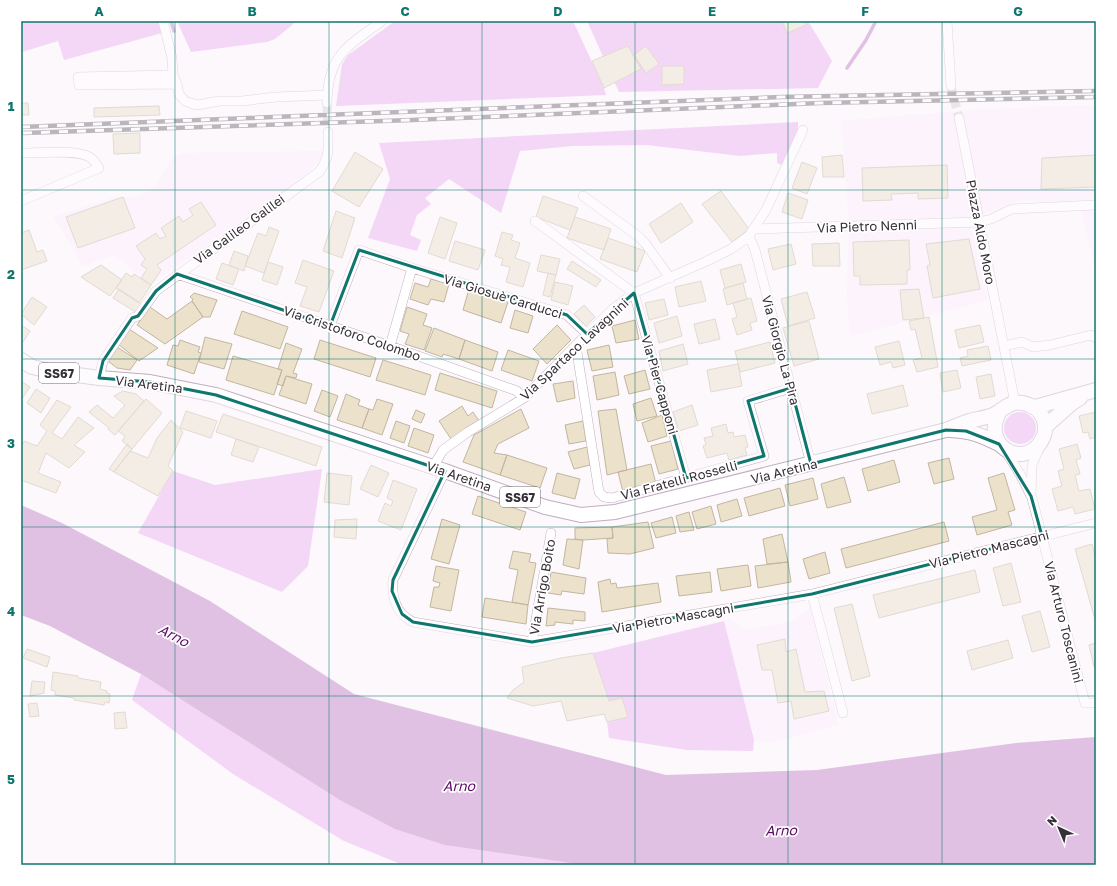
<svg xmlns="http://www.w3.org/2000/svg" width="1117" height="886" font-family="'Golos Text',sans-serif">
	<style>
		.built { fill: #fcedfd }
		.green { fill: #eaaeef }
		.water { fill: #bf7fc5 }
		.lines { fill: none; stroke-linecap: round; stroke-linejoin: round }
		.stream { stroke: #bf7fc5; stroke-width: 3.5 }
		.building { fill: #ece1ca; stroke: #c2b6a0 }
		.street-tunnel { stroke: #d4d0d5; stroke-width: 9; stroke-dasharray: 9 4.5; stroke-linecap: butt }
		.street-casing { stroke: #c0aec1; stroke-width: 10 }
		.primary-casing { stroke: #c0aec1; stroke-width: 16 }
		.street { stroke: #fff; stroke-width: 9 }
		.primary { stroke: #fff; stroke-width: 14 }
		.rail-casing { stroke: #6d676e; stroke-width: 4.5 }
		.rail { stroke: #fff; stroke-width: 3; stroke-dasharray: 9; stroke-linecap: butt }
		.marked { fill: none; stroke: #0f766e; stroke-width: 3; stroke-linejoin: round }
		.grid { fill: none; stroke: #0f766e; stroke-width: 1; stroke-opacity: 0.55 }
		.labels { text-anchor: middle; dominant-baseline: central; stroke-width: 3.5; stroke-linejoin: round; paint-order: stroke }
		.shield { fill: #fff; stroke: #726d73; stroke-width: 1 }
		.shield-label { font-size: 12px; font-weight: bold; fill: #362f37 }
		.street-label { font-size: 13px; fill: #362f37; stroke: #fff }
		.water-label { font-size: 14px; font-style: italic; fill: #5d0b65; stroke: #fff }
		.neatline { fill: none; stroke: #0f766e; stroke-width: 1.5 }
		.grid-label { font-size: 13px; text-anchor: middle; font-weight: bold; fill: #0f766e }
	</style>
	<rect width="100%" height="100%" fill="#fcf8fc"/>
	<path class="built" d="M1096,105V273L1079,202L1018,201L969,219L988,300L850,336L847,298L849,221L841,121L973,110Z
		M323,151V155L301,182L159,278L151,285L114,255L83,266L54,217L115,197H136L154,189L171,159L183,153Z
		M810,607L838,725L786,739L767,743L754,740L724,621L730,619L747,631L752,629L794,621Z"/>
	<path class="green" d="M21,21H159L162,33L64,60L58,41L22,52L21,47Z
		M177,21H297L275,39L267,42L191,52Z
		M395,21H573L604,88L606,95L336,106L342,64L348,55Z
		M587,21H808L832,61L818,88L619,92Z
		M798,122V130L782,165L777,163V153L740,156L647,145L573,146L520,151L501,213L449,179L425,198L431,204L417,215L410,235L421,240L417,251L368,238L390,179L379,143Z
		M1004 428a16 16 0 1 1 32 0a16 16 0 1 1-32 0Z
		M322,469L308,566L282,592L138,533L173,471L215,485Z
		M724,621L754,740L753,751L687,750L609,738L607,722L628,717L622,698L609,701L593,653Z
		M141,674L205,714L558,861L580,865H403L344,841L233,774L132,700Z"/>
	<path class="water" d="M21,505L62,523L210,601L354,694L666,775L817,770L1016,743L1096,737V865H580L558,861L445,845L395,829L340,800L141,674L50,626L21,615Z"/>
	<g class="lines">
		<path class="stream" d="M171,21L174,31
			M847,68L866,40L876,21"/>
	</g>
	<path class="building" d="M782,21H804L806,25L787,33Z
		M628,46L641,69L604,88L592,61Z
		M646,46L659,64L646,73L634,55Z
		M662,66H684V84L662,85Z
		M21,103H28L29,115H21Z
		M159,106L160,115L94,117V108Z
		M140,133V153L114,154L113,134Z
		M355,152L383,169L359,207L332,191Z
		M842,155L844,177H823L822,157Z
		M1096,155V187L1041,189L1042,158Z
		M802,162L817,168L807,194L792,188Z
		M947,165L948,198L918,199V193L891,194L892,200L863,201L862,168Z
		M721,191L749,229L732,242L702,204Z
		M788,193L808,200L802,219L782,212Z
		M543,196L578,208L570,230L536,217Z
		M123,197L135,228L78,248L66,217Z
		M201,202L216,225L157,265L161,270L151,285L141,278L147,269L141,265L145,259L136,246L156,233L160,239L166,236L161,228L179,216L183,222L193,215L189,209Z
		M681,203L693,222L661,243L649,224Z
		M336,211L355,218L342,258L323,251Z
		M440,217L457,223L445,259L428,253Z
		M575,217L611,229L604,250L567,238Z
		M269,227L279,231L264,273L245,266L258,233L266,236Z
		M29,230L37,252L43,250L47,261L21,270V233Z
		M502,232L513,235L511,240L520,243L515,258L530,263L523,287L506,282L510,267L501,265L503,259L495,256Z
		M608,238L645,251L637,272L600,259Z
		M969,239L980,289L933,298L927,266L930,265L926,244Z
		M909,240L910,270H907V284L860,285V276H854L853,242Z
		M455,241L485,250L478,270L449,261Z
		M839,243L840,266H813L812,244Z
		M791,244L796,264L773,270L768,249Z
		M234,251L248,256L244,271L229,265Z
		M541,255L560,259L556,275L537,271Z
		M303,260L334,271L319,312L300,306L307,287L295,283Z
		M572,261L601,280L596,287L567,269Z
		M268,262L283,267L277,285L262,280Z
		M222,263L239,269L233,285L216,279Z
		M741,264L746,282L725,288L720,270Z
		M101,265L122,280L110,296L81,277Z
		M126,273L132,277L134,274L151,285L139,303L116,288Z
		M548,273L556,275L550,297L543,295Z
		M431,279L449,284L444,302L431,299L428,305L410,299L415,283L428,287Z
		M701,281L706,301L679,307L675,287Z
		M555,282L573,286L568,305L551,300Z
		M743,283L747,299L727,305L723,289Z
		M119,289L143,305L137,313L113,298Z
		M469,289L508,302L501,323L463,310Z
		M919,289L924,318L903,320L900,290Z
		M807,292L815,318L788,326L781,299Z
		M194,293L217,300L210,317H203L192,301L193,299L190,297Z
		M32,297L47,307L34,325L21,314Z
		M751,298L757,321L750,323L752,330L737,335L732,319L737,317L733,303Z
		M664,299L668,315L649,320L645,303Z
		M192,301L203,317L165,344L137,325L150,307L167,319Z
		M584,305L595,317L586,326L574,314Z
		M407,307L427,314L423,325L432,328L424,350L405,344L409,334L400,331Z
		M515,310L533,316L528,333L510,328Z
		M242,311L288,327L280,349L234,334Z
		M677,316L682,336L659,343L654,323Z
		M929,317L938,367L917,372L913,360L922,358L915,329L911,330L909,321Z
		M715,319L720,339L699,344L694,324Z
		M635,320L639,339L616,343L612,326Z
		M809,321L819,359L794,366L783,328Z
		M21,325L30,331L21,345Z
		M557,325L571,340L547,364L533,349Z
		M980,325L984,342L959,348L955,330Z
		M434,328L465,340L459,359L443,354L442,357L425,351Z
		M129,329L158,348L139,361L118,344Z
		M205,337L232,344L224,369L199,362Z
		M180,340L200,347L198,352L201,353L194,374L167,365L173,345L178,346Z
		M320,340L376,358L370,377L314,359Z
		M465,340L498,352L492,371L459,359Z
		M899,341L905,365L893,368L891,362L880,365L875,347Z
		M770,342L775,363L740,372L735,351Z
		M286,343L302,349L293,373L297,374L296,378L286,376L283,386L277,384L282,370L278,369Z
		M683,344L688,364L663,371L659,351Z
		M609,345L613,367L592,371L587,350Z
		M988,346L991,360L962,366L960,358L968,356L967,350Z
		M117,347L137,360L130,370L117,368L108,361Z
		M508,350L539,361L532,381L501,370Z
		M233,356L282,370L274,395L226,380Z
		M383,360L431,375L425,395L376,380Z
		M738,364L742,386L711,392L707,370Z
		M645,370L650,389L629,394L624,376Z
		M957,370L961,388L943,392L940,373Z
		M615,372L619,395L597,400L593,376Z
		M440,373L497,391L492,408L435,390Z
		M991,374L995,396L980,399L976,377Z
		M286,376L312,384L306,404L279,395Z
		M21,381L30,387L21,400Z
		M573,381L575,398L557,402L553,384Z
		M903,385L908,406L872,414L867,394Z
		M36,389L50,398L41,413L27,403Z
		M322,390L338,396L330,417L314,411Z
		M123,391L136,394L144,401L115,435L108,429L109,428L89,412L97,405L113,418L125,405L114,396Z
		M346,394L360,400L358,405L369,409L362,428L337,420Z
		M651,398L657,416L637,421L633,404Z
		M146,399L162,413L132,449L122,441L125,436L118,431Z
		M377,399L393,404L382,435L362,428L369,409L373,410Z
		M57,400L71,407L52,433L62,439L78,417L94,428L74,445L85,452L69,468L46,453L38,473L61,482L56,493L21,480V447L24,441L37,446L47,431L40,425Z
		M692,405L698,425L679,431L673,412Z
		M462,406L468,416L473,412L479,421L451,439L439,421Z
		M521,409L529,428L498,444L494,453L507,455L500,475L463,462L474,435Z
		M616,409L627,470L607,475L598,411Z
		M416,410L425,414L421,423L412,419Z
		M186,411L217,421L211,438L180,428Z
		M1096,412V437L1090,439L1088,432L1083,433L1079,416Z
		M223,414L322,447L316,466L216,432Z
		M662,415L667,436L648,442L642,423Z
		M171,420L183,432L168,466L173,471L158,496L114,472L130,451L148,458L157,438Z
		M396,421L410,426L404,443L390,438Z
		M583,421L586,441L569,444L565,425Z
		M726,424L728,433L733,432L734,437L745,435L748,447L745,448L747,455L729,460L727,453L707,458L703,446L706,445L704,438L713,436L711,428Z
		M414,428L434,435L428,453L408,446Z
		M236,439L259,447L253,462L231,455Z
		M671,441L678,469L659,474L651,446Z
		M127,444L132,449L114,472L109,469Z
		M1077,444L1081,458L1076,460L1080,474L1075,475L1079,491L1090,489L1095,509L1075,514L1073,507L1058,511L1052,489L1062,486L1058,471L1064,469L1059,449Z
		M587,447L590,465L574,469L568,452Z
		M507,455L547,468L540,488L500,475Z
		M949,458L954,479L934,484L928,463Z
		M894,460L900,482L868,491L862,469Z
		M651,464L656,484L623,492L618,472Z
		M371,465L389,473L378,497L360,489Z
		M327,473L352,476L349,505L324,502Z
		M557,473L580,479L575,499L552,493Z
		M1004,473L1015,510L1008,512L1012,525L977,535L972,517L997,510L988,478Z
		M844,477L851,502L827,508L821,484Z
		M813,478L818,499L790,506L785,485Z
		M393,480L417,489L401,530L378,521L385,503L391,506L393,501L387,498Z
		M780,488L785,506L749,516L744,498Z
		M478,496L526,512L520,530L472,514Z
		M737,499L742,516L721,522L717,505Z
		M711,506L716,524L697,529L692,512Z
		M689,512L694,530L680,532L676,516Z
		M672,517L676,533L656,538L651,523Z
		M357,519L356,539L334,537L335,520Z
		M442,519L460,525L449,564L431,559Z
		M648,522L654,548L630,554L608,553L607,539L613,538L612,527Z
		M944,522L949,541L846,568L841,549Z
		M612,527L613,538L583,540L575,539V528Z
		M782,534L788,562L767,564L763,539Z
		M567,539L583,540L579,569L563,565Z
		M1092,544L1096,560V623L1075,549Z
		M513,551L531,554L529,562L536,563L528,605L512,602L518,570L509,568Z
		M825,552L830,573L809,579L803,559Z
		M788,562L791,582L758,588L755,566Z
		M1011,563L1021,602L1003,606L993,568Z
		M748,565L751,586L721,591L717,569Z
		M436,566L459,570L451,611L430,607L434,587H439L440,583L433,581Z
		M975,570L980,592L879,618L873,595Z
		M551,572L586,578L584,594L562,591L561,595L548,593Z
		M710,572L712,592L679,596L676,576Z
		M610,579L611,584L616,583L617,588L658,583L661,602L602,612L598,582Z
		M485,598L528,605L526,624L482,617Z
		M852,604L870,676L852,681L834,608Z
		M548,608L585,612V621L573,620V624L555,622V625L546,626Z
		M1040,611L1050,647L1032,652L1022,616Z
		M785,639L786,652L796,649L805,692L824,691L829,711L794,719L791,701L778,703L772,670H762L757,645Z
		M1008,640L1013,658L972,670L967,651Z
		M1096,643V667H1094L1089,645Z
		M27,649L50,657L47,667L23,658Z
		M593,653L609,701L622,698L628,717L607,722L604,714L567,721L561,701L533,706L507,698L513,690L524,682L522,667L561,658Z
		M53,672L78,676V678L101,682L100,689L107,691V693L110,694L109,703L105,702L104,705L74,700V698L55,695V691L51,690Z
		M32,681L45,682L44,693L30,696Z
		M37,703L39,716L30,717L28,704Z
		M125,712L127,728L115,729L114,713Z"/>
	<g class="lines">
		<path class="street-tunnel" d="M951,86L959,118
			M327,103L328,132"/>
		<defs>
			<path id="street" d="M163,21L172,58L173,75L177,84L179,94L185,101L196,105L203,104L219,101H242L276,97L327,95
				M947,21L951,86
				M173,75L78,77L79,85L177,84
				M327,103C328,54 347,47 382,21
				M959,118L1015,403
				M21,153C37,153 79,149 91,158C94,160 97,165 99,168L21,201
				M583,196L638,236L645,243L670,278
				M535,221L634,293L686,478
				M754,229L980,222L991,219L1012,209L1096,205
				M749,236L755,250L811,464
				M412,268L567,315L587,334
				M177,274L390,346L517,391L524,398
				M330,326L359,250L412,268L390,346
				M576,346L599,492L604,497L612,498L764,456L748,401L791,388
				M1004,346L1022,342L1033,347L1050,345L1091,335L1096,338
				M99,378L103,361L132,318L138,316L156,291L319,172C330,157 328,149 328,132
				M1005,450L1020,474L1032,498L1085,703H1096
				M433,467L443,450L468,432L524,398L587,334L614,308L634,293L707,261L731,249L749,236L766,210L803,130
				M445,471L393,580C392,591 394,605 402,614C405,617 409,620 413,622L532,642L812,594L1096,523
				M1031,494L1032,465L1040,446
				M812,594L843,713
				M532,642L551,533"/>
			<path id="primary" d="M21,360L32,367L55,372L99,378L150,382L216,395L445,471L545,507L581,515L615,512L946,430C953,427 961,424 969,421C977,419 985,418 993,415C1000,412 1006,405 1014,403C1018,402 1025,403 1029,405C1038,408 1044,416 1045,425C1046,432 1044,437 1040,443C1022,469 980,445 1000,411
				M1035,407L1096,390
				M1045,427L1072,403L1080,398
				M950,430C971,431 981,435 999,444"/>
		</defs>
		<use href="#street" class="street-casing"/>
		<use href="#primary" class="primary-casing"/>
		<use href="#street" class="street"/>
		<use href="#primary" class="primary"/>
		<defs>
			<path id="rail" d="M21,127L781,97L1096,91
				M23,133L412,120L820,103L1096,97"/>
		</defs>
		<use href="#rail" class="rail-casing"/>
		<use href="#rail" class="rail"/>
	</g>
	<path d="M0 0H1117V886H0ZM359,250L567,315L587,334L634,293L686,478L764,456L748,401L791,388L811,464L946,430L966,431L999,444L1031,496L1042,536L812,594L532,642L413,622L402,614L392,591L393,580L445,471L216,395L150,382L99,378L103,361L132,318L138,316L156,291L177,274L330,326Z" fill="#fcf8fc" fill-opacity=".55" fill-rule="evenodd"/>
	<path class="marked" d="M359,250L567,315L587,334L634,293L686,478L764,456L748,401L791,388L811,464L946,430L966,431L999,444L1031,496L1042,536L812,594L532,642L413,622L402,614L392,591L393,580L445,471L216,395L150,382L99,378L103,361L132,318L138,316L156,291L177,274L330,326Z"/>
	<path class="grid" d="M175,21V865M329,21V865M482,21V865M635,21V865M788,21V865M942,21V865M21,190H1096M21,359H1096M21,527H1096M21,696H1096"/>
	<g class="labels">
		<g class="shield">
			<rect x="39" y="363" width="40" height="20" rx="3"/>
			<rect x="500" y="487" width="40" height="20" rx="3"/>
		</g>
		<g class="shield-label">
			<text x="59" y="373">SS67</text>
			<text x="520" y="497">SS67</text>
		</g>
		<g class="street-label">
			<text transform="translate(867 226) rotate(-2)">Via Pietro Nenni</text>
			<text transform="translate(239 229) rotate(-36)">Via Galileo Galilei</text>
			<text transform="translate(981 232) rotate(79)">Piazza Aldo Moro</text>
			<text transform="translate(503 296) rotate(17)">Via Giosuè Carducci</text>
			<text transform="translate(352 333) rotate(19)">Via Cristoforo Colombo</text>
			<text transform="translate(574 349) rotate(-43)">Via Spartaco Lavagnini</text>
			<text transform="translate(781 350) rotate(75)">Via Giorgio La Pira</text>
			<text transform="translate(149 384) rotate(7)">Via Aretina</text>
			<text transform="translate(660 385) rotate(74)">Via Pier Capponi</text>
			<text transform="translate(784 471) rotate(-14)">Via Aretina</text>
			<text transform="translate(459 476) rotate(19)">Via Aretina</text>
			<text transform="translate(679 480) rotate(-15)">Via Fratelli Rosselli</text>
			<text transform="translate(989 549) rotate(-14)">Via Pietro Mascagni</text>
			<text transform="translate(542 587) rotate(-80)">Via Arrigo Boito</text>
			<text transform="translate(673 618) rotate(-10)">Via Pietro Mascagni</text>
			<text transform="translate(1064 622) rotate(76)">Via Arturo Toscanini</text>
		</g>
		<g class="water-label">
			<text transform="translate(174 635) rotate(28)">Arno</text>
			<text x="459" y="785">Arno</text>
			<text transform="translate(781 830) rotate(-1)">Arno</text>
		</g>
	</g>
	<rect width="1117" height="886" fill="none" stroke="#ffffff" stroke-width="44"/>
	<g transform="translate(1059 828) rotate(316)" stroke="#ffffff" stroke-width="3" paint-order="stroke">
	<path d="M0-3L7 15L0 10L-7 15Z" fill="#362f37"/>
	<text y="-6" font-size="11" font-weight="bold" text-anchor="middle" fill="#362f37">N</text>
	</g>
	<rect x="22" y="22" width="1073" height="842" class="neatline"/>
	<g class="grid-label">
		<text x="99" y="16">A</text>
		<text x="252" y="16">B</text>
		<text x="405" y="16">C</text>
		<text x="558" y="16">D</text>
		<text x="712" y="16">E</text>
		<text x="865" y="16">F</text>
		<text x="1018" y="16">G</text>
		<text x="11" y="111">1</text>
		<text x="11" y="279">2</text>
		<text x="11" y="448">3</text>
		<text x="11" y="616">4</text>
		<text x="11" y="784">5</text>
	</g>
</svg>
